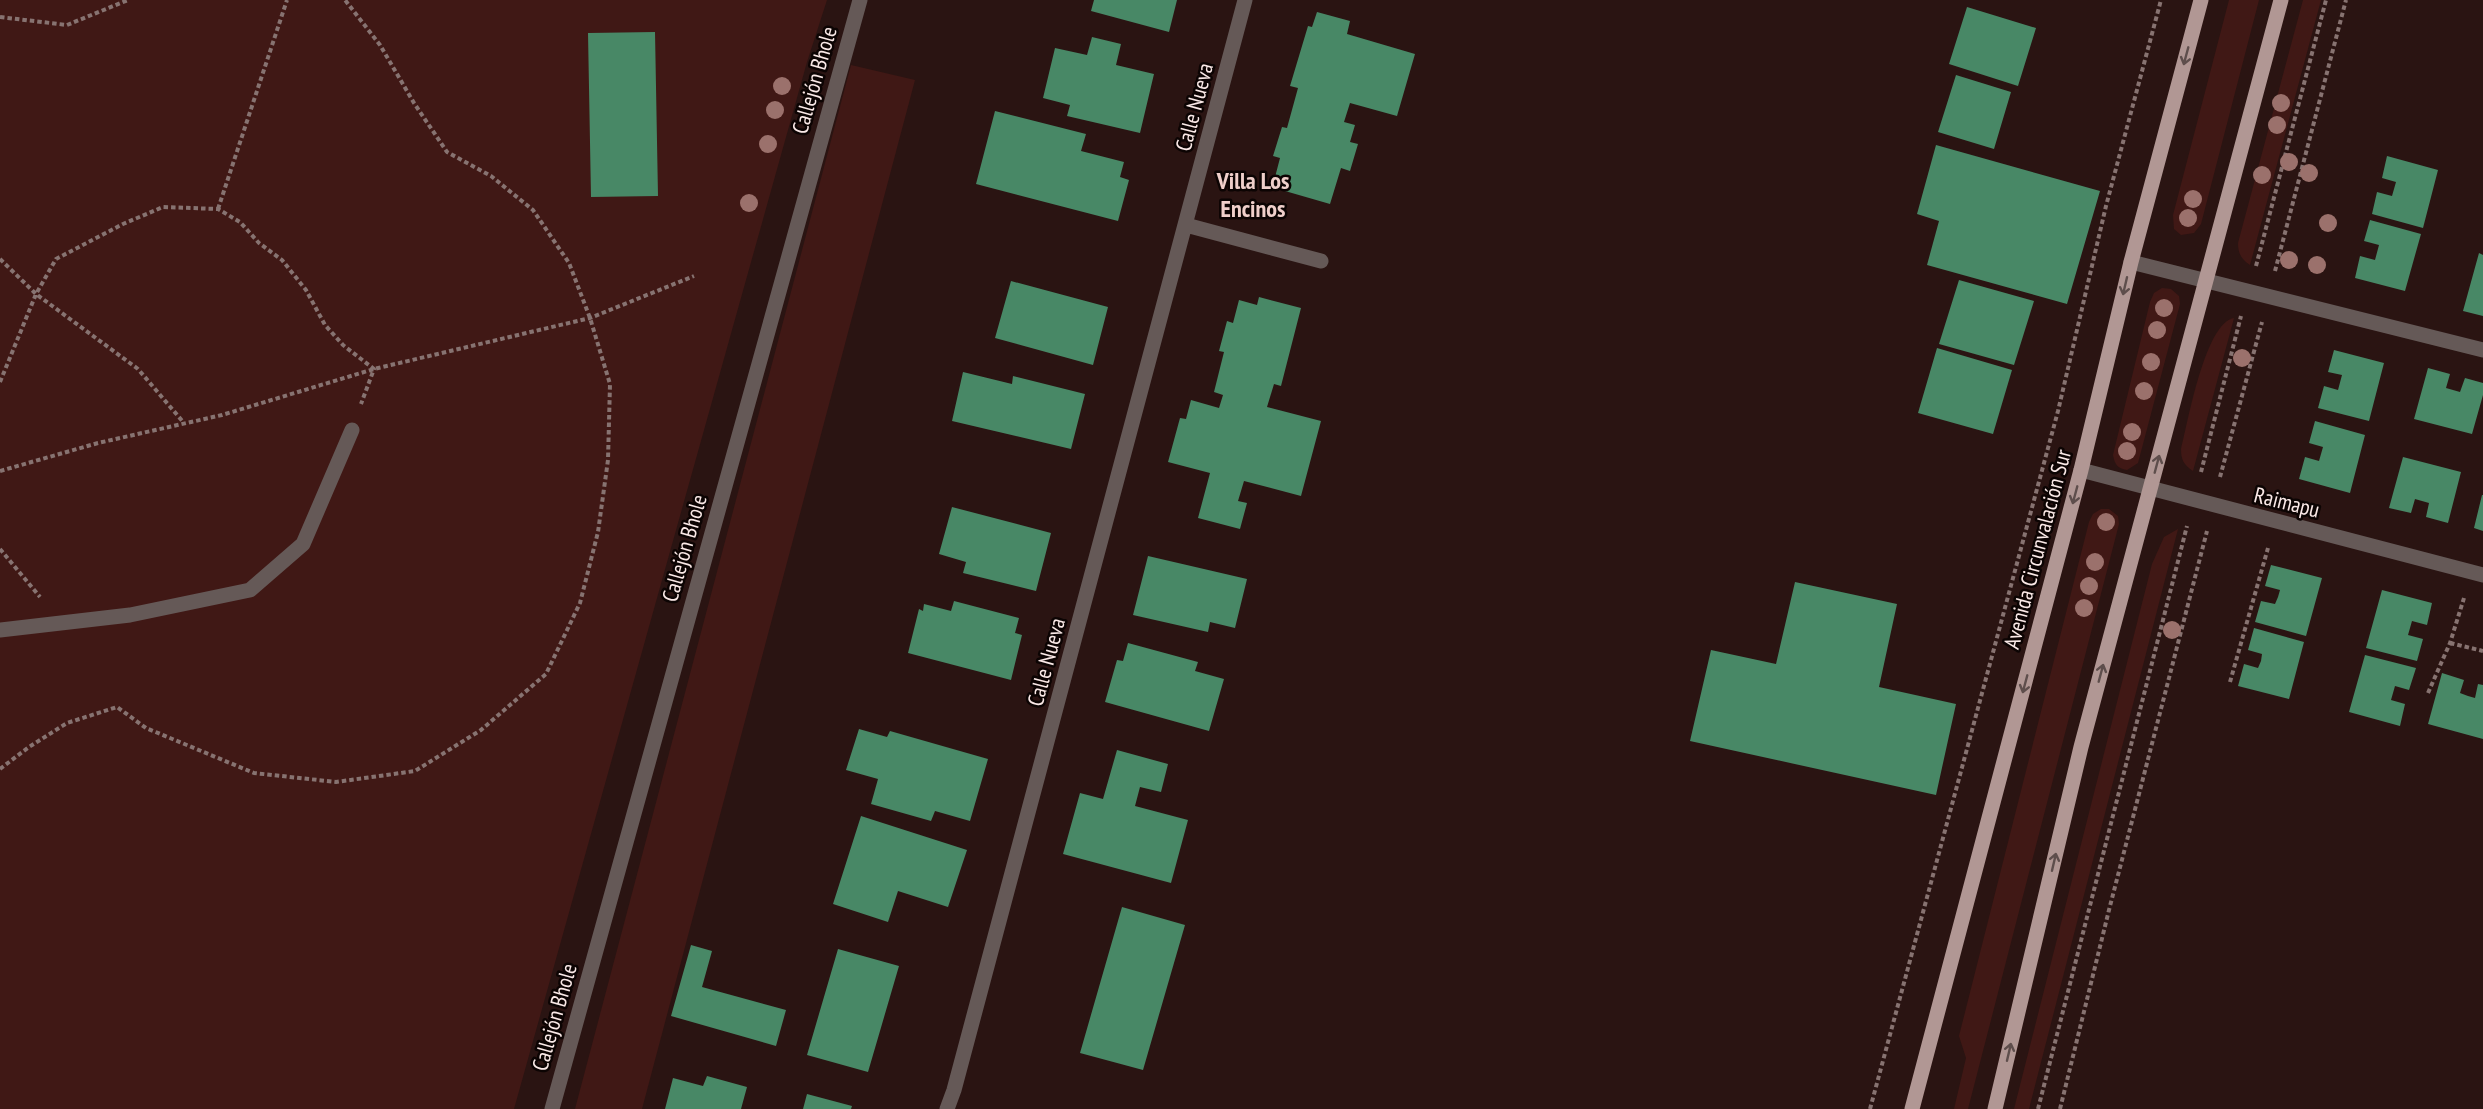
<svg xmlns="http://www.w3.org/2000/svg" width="2483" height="1109" font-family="'PT Sans Narrow',sans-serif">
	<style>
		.green { fill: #401815 }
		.building { fill: #488866 }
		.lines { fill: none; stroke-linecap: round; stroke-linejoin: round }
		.path { stroke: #877371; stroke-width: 4; stroke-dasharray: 4.5 3; stroke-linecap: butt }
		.minor { stroke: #655957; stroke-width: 15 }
		.major { stroke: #b19794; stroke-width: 15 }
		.tree { fill: #9b716c }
		.oneway { stroke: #5e4e4c }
		.labels { text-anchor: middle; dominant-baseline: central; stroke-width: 5; stroke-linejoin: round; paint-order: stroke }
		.street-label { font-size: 22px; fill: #fae9e7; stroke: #0c0403 }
		.neighbourhood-label { font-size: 24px; font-weight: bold; fill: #efcfca; stroke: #0c0403 }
	</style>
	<rect width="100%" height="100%" fill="#2a1412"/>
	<path class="green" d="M0,0H827L807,62L514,1109H0Z
		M2229,0H2259L2201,224L2194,233L2181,235L2174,229L2173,215Z
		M2303,0H2321L2250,265C2241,259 2238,253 2238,243Z
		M851,65L915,80L642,1109H575Z
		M2162,288L2171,289L2179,296L2180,304L2138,463L2127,470C2117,468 2115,465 2113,455L2150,302L2154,293Z
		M2234,318L2193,471C2184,465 2181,460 2181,449C2188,422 2205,323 2234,318Z
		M2101,509H2109L2118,516L2119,524L1968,1109H1954L1966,1058L1959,1036L2089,522L2093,514Z
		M2178,529L2029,1109H2014L2152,564L2164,537Z"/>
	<path class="building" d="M1094,0H1177L1169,32L1091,11Z
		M1967,7L2036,28L2018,86L1949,64Z
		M1317,12L1350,21L1347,34L1415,54L1397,116L1350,103L1344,122L1355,125L1350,142L1358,144L1350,171L1341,168L1330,204L1285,191L1287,185L1274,181L1280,158L1273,156L1282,127L1287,128L1298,88L1290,86L1308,26L1312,27Z
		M655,32L658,196L591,197L588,33Z
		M1092,37L1121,44L1116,65L1154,74L1140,133L1067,116L1070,105L1043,98L1055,48L1087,55Z
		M1956,75L2011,92L1994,149L1938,132Z
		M995,111L1086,134L1081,151L1124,162L1120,177L1129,180L1118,221L976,184Z
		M1936,145L2100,191L2067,304L1927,265L1939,221L1917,214Z
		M2387,156L2438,170L2423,228L2372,214L2377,192L2392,196L2396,182L2382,178Z
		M2370,220L2421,234L2405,291L2355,278L2360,256L2375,260L2379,245L2364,241Z
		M2479,253L2483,255V316L2463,311Z
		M1959,280L2034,301L2014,365L1939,344Z
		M1011,281L1108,307L1093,365L995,338Z
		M1259,297L1301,308L1281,386L1274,384L1267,407L1321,421L1301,496L1244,481L1238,501L1247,503L1240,529L1198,518L1210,473L1168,462L1180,418L1186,419L1191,400L1219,408L1223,395L1214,392L1224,352L1219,351L1227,321L1233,323L1239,300L1257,305Z
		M1937,348L2012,370L1993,434L1918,413Z
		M2334,350L2384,363L2369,421L2318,408L2324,386L2338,390L2342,375L2328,372Z
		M2428,368L2450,374L2446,388L2460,392L2465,378L2483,383V395L2472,434L2414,419Z
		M963,372L1012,384L1013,376L1085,394L1071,449L952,421Z
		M2315,421L2365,435L2350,493L2299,479L2305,457L2319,461L2323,447L2309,443Z
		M2403,457L2461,472L2448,523L2426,517L2429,503L2415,499L2411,513L2389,508Z
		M2482,495H2483V531L2474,528Z
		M952,507L1051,533L1036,591L963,573L966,562L939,554Z
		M1148,556L1247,579L1235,628L1210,622L1208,632L1133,615Z
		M2271,565L2322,578L2306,636L2255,622L2261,601L2275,604L2278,597L2280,590L2265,586Z
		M1795,582L1897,604L1879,687L1956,704L1936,795L1690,741L1711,650L1776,664Z
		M2382,590L2432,603L2427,625L2412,621L2408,635L2423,639L2417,661L2366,648Z
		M954,601L1019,618L1015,633L1022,635L1011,680L908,653L919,609L923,611L924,604L951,611Z
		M2254,628L2304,642L2289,699L2238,686L2244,664L2258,668L2261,661L2262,654L2248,650Z
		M1128,643L1198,662L1195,671L1224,679L1209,731L1105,702L1117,660L1123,661Z
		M2365,655L2416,668L2409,690L2395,686L2391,700L2405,704L2400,726L2349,712Z
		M2442,673L2464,680L2460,693L2468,696L2475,698L2478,684L2483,685V739L2428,724Z
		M859,729L887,737L890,731L988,759L970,821L935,811L931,821L871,804L878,779L846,770Z
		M1117,750L1168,764L1161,792L1140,787L1135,806L1188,820L1171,883L1063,854L1080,793L1103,799Z
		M861,816L967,850L948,907L898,891L888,922L833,904Z
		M1122,907L1185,925L1143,1070L1080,1053Z
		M691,945L712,951L702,987L786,1010L776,1046L671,1016Z
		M838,949L899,966L868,1072L807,1055Z
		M707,1076L747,1087L741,1109H665L673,1078L703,1086Z
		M807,1094L852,1106L851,1109H803Z"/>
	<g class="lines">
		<path class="path" d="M0,17L67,25L128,0
			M218,209L287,0
			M0,259L36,294L138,369L184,423
			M2256,266L2326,0
			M2275,271L2346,0
			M0,382L36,294L56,259L123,224L163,207L218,209L240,222L259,243L282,260L306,290L325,325L343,345L374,369L361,404
			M0,471L98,443L222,415L374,369L590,318L694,276
			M2201,472L2241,316
			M2220,477L2262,322
			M0,549L40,597
			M2450,643L2483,651
			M2230,682L2268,548
			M2428,693L2450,643L2464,598
			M0,769L29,747L67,723L117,707L146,728L254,773L336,782L415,771L481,730L546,674L580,603L598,532L608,460L610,384L590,318L569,263L533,210L491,176L447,152L414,103L380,45L345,0
			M1870,1109L2058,411L2106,206L2161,0
			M2038,1109L2187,526
			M2060,1109L2109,910L2207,531"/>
		<path class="minor" d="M1186,225L1321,261
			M2131,262L2483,350
			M2081,470L2483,575
			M0,630L130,615L250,590L303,544L352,430
			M552,1109L860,0
			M947,1109L954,1090L1245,0"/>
		<path class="major" d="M1912,1109L2081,470L2131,262L2201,0
			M1995,1109L2081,747L2281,0"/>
	</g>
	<g class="tree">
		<circle cx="782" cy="86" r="9"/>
		<circle cx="2281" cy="103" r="9"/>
		<circle cx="775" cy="110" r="9"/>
		<circle cx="2277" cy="125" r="9"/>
		<circle cx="768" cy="144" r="9"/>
		<circle cx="2289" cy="162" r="9"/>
		<circle cx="2309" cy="173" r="9"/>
		<circle cx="2262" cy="175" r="9"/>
		<circle cx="2193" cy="199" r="9"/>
		<circle cx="749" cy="203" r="9"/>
		<circle cx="2188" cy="218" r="9"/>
		<circle cx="2328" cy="223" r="9"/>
		<circle cx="2289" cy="260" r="9"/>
		<circle cx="2317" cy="265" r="9"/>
		<circle cx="2164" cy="308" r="9"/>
		<circle cx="2157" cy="330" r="9"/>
		<circle cx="2242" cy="358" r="9"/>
		<circle cx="2151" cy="362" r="9"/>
		<circle cx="2144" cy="391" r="9"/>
		<circle cx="2132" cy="432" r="9"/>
		<circle cx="2127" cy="451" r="9"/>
		<circle cx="2106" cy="522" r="9"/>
		<circle cx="2095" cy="562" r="9"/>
		<circle cx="2089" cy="586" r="9"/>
		<circle cx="2084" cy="608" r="9"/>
		<circle cx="2172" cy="630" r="9"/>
	</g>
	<defs><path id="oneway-shaft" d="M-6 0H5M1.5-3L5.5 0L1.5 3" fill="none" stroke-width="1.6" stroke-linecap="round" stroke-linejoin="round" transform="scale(1.5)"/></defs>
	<g class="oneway">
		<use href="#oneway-shaft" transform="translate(2186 56) rotate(105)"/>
		<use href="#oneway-shaft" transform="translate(2125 286) rotate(103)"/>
		<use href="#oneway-shaft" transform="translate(2157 464) rotate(-75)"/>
		<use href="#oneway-shaft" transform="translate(2075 495) rotate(105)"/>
		<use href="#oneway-shaft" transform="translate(2101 673) rotate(-75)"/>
		<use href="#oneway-shaft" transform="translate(2025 684) rotate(105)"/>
		<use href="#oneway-shaft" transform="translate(2054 862) rotate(-77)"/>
		<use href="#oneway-shaft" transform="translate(2009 1052) rotate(-77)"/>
	</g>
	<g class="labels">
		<g class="street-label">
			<text transform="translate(814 80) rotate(-74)">Callejón Bhole</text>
			<text transform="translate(1194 107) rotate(-75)">Calle Nueva</text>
			<text transform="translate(2287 502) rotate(14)">Raimapu</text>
			<text transform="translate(684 548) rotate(-74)">Callejón Bhole</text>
			<text transform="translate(2037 549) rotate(-75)">Avenida Circunvalación Sur</text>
			<text transform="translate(1046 662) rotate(-75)">Calle Nueva</text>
			<text transform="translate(554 1017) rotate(-74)">Callejón Bhole</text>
		</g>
		<g class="neighbourhood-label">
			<text x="1253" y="180">Villa Los<tspan x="1253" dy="28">Encinos</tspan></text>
		</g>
	</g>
</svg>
